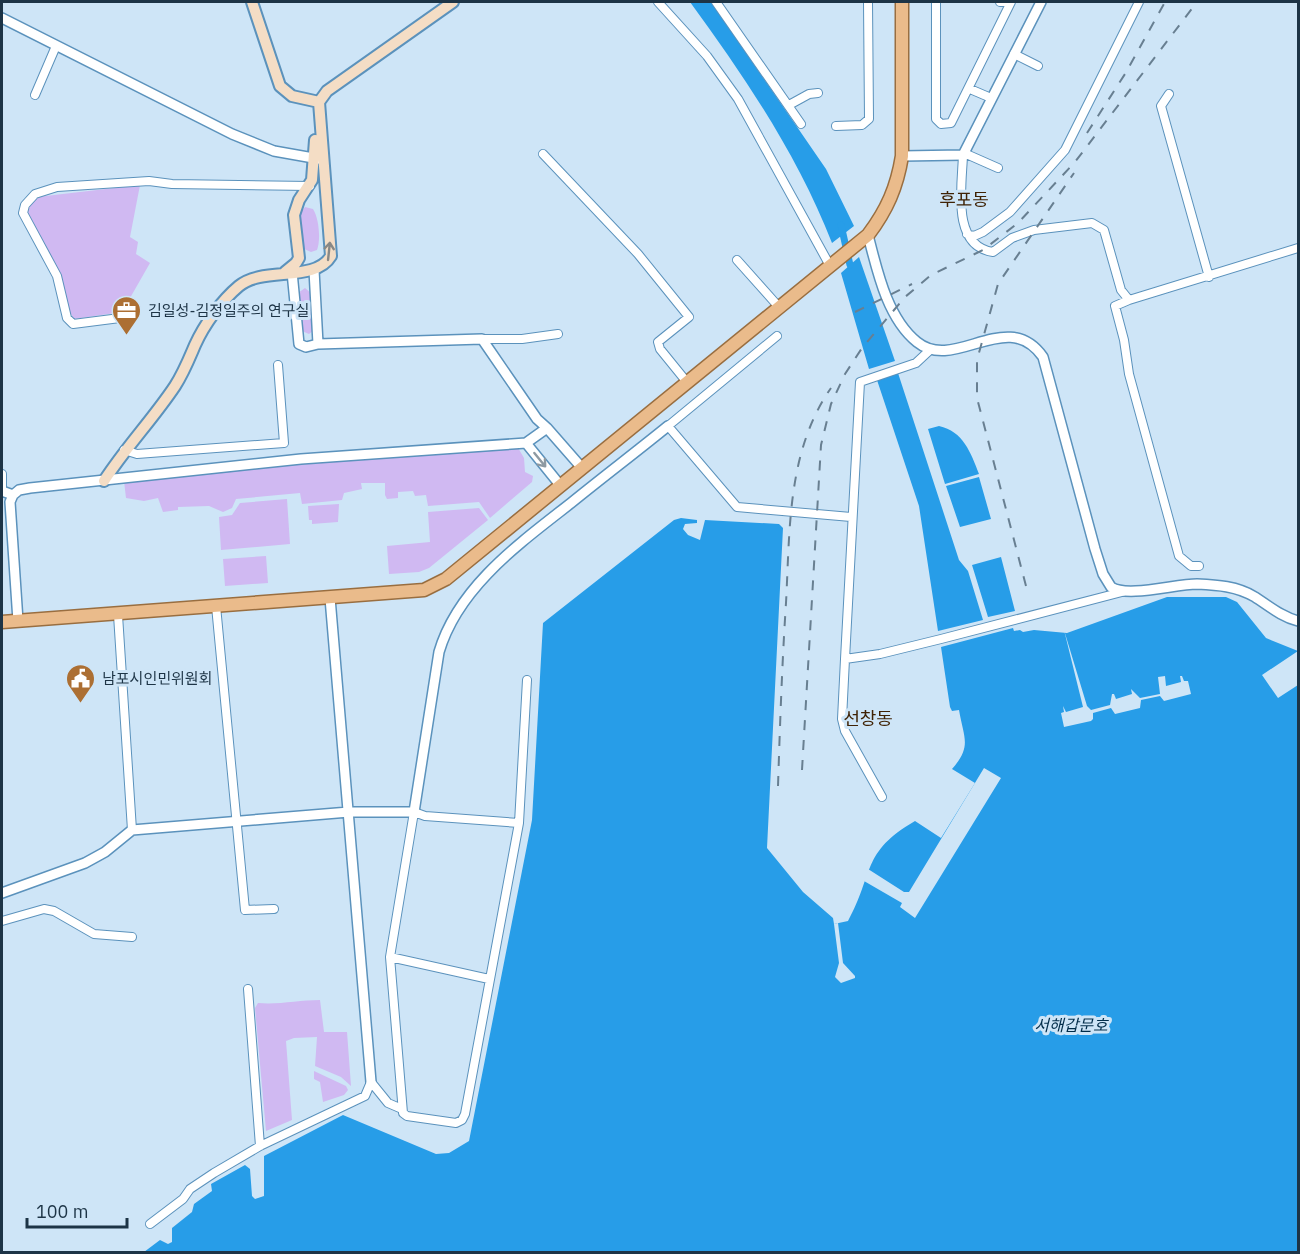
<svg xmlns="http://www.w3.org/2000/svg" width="1300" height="1254" font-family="'IBM Plex Sans','Noto Sans KR',sans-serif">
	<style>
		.green { fill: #d0b9f2 }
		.water { fill: #279de8 }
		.pier { fill: #cee5f7 }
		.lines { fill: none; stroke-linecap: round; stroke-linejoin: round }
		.canal { stroke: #279de8; stroke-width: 7 }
		.minor-casing { stroke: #5b92bc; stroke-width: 10 }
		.tertiary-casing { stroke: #5b92bc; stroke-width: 12 }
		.secondary-casing { stroke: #5b92bc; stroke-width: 14 }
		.primary-casing { stroke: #996e40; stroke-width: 15 }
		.minor { stroke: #fff; stroke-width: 8 }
		.tertiary { stroke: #fff; stroke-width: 9 }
		.secondary { stroke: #f4ddc5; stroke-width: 10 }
		.primary { stroke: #eabb8b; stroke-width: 12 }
		.rail { stroke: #687f91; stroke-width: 2; stroke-dasharray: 10 10; stroke-linecap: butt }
		.oneway { stroke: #888886 }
		.oneway2 { stroke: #8e9aa2 }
		.labels { text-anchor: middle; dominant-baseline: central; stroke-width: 6; stroke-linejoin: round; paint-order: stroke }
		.poi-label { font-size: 15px; fill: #1d3446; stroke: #cee5f7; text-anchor: start }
		.water-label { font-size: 16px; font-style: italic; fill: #002c49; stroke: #cee5f7 }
		.quarter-label { font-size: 18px; fill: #3f2204; stroke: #cee5f7 }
	</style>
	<rect width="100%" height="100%" fill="#cee5f7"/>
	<path class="green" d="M140,185L130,237L138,242L136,254L150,263L122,312L74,319L68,309L62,279L26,213L27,206L37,197Z
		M305,207L313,209C319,218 321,240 317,250L311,252L302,248L299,215Z
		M305,288L312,294L314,330L309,334L302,331L298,293Z
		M517,446L524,458L525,472L533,476L532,482L490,518L479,502L428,506L426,495L415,496L413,491L398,492V498L387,499L385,495V483H361L362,489L344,493L342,500L302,504L300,493L236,499L232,508L223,512L209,506L178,507V510L163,512L158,498L144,501L126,498L124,481L301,462Z
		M287,499L290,544L221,550L219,517L232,515L240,503Z
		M339,504L338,522L312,524V520H309L308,506Z
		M479,508L488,520L429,568L419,572L389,574L387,546L430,542L428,512Z
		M266,556L268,583L225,586L223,559Z
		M320,1000L324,1032H347L351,1086L341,1077L315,1066L317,1037L294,1038L286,1041L292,1120L266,1131L255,1008L258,1003C278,1005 299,1000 320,1000Z
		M314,1071L346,1086L348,1090L344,1095L323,1102L320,1082L314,1079Z"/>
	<path class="water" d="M690,2H711L826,169L854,226L832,243C798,156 745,77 690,2Z
		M859,257L895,361L869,369L841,273Z
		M898,373L959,560L968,571L983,620L938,631L919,506L877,380Z
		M939,426C963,431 971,453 979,474L945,484L928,429Z
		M979,477L991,519L960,527L946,486Z
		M681,518L697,520V523L685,524L683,529L688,535L700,540L705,520L779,524L783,528L767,848L803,892L833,918L834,924L848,921C874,874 861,852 915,821L941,838L975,783L952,769C972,746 964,739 959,710L952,711L950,707L941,647L1013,628L1014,631L1020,630L1023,632L1034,630L1067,633L1167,597H1226L1237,602L1266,638L1298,651V1252H144L160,1240L168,1244L172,1242V1228L192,1212L194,1204L212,1191L211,1184L245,1165L250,1169L252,1196L255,1199L264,1196V1156L343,1115L436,1154L449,1153L469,1141L532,820L543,623L674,520Z
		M1001,557L1015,611L988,617L972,565Z"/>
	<path class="pier" d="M1064,630L1087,706L1091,710L1110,705L1112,694H1114L1116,699L1132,694L1131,689L1140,698L1160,694L1158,677L1165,676L1166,686L1181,682L1180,676H1182L1184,681H1188L1191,694L1164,701L1160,696L1141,700L1140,708L1115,714L1111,708L1093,713V719L1091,721L1064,727L1061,713L1064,712L1063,706L1066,712L1083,707Z
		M1298,651V685L1278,698L1262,675Z
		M984,768L1001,778L915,918L900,907L902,903L864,881L868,869L904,892H909Z
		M838,923L843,963L855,976V978L841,983L835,977L839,963L834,924Z"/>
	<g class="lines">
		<path class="canal" d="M841,225L850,265"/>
		<defs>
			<path id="minor" d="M658,2L707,56L738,99L829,264
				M716,2L801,124
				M936,2V119L941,124L951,123L1011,2
				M1000,2H1005
				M1014,54L1038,66
				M970,89L991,98
				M1169,94L1161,106L1209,277
				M35,95L56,46
				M789,105L809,94L818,93
				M836,126L862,125L869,119L868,2
				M964,153L998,168
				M543,154L638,254L689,317L658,342L660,349L686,381
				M963,155C962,186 951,246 993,252L1012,238L1034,230L1092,223L1104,230L1121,290L1129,300L1298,248
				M967,234L974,236L983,232L1010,212L1065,150L1139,2
				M737,260L778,306
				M1129,300L1115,306L1124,340L1129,374L1179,556L1191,566H1199
				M120,318L73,324L67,318L57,276L23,213L25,205L35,194L57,187L149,181L172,184L310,186
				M777,336L668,426L737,507L851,517
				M482,339H522L558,334
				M124,450L137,454L284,443L278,365
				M2,474V489
				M216,606L245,910L274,909
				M118,615L132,830
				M845,659L860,382L916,363L931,349
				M882,797L845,731L842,719L845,659L880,654L941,639L1122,592
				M519,823L425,816L414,812L390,957L403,1113L407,1116L456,1123L462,1120L465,1114L519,823L527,680
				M2,921L44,909L54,911L94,934L132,937
				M390,957L489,979
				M248,989L260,1146
				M150,1224L183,1199L190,1189L214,1173L260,1146L365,1096L371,1082L388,1103L402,1109"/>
			<path id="tertiary" d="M2,18L232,134L274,151L319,159
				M902,156L963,155L1041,2
				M868,235C877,270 887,318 917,342C955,373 1007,306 1043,357L1095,549L1103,574L1111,587C1127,598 1175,584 1197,584C1217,585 1237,586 1255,597C1269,606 1282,617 1298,621
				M314,270L318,344
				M292,272L299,344L306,347L318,344L482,339L537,419L547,428
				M560,485L526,443L547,428L582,468
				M2,491L13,495L19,490L30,488L301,459L526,443
				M13,495L10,502L18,621
				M330,598L371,1082
				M2,893L85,863L105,852L132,830L349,812H414L439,652C458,587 520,543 571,503C603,477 636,452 668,426"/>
			<path id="secondary" d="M319,102L327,91L453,2
				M285,272L296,263L299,258L294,215L299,200L312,180L315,140
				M104,481C126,447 153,419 175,386C184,372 189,359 195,345C204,325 221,301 239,286C263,266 315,283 331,256L319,102L292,96L280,86L252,2"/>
			<path id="primary" d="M2,622L424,590L446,579L868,235C887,210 897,187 902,156V2"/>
		</defs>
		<use href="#minor" class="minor-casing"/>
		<use href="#tertiary" class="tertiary-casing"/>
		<use href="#secondary" class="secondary-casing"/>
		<use href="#primary" class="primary-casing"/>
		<use href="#minor" class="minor"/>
		<use href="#tertiary" class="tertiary"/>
		<use href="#secondary" class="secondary"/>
		<use href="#primary" class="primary"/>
		<path class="rail" d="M1087,133L1125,74L1165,2
			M855,312L912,284
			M1026,586L977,398V360L998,284L1074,173
			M802,770L821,445L831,404L845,374L862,348L905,297L931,275L983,250L1018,223L1075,162L1197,2
			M778,786C780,725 782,664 786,603C790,529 787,451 831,388"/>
	</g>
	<defs><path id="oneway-shaft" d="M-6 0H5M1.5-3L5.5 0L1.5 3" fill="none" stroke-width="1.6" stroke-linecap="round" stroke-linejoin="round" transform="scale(1.5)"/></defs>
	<use class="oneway" href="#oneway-shaft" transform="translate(329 251) rotate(-84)"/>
	<use class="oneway2" href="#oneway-shaft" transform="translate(540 460) rotate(51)"/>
	<defs>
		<symbol id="office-pin" viewBox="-11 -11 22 30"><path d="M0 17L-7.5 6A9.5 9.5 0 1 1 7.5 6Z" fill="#ac6f33" stroke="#cee5f7"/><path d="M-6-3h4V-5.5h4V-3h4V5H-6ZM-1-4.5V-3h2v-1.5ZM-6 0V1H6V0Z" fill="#fff"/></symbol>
		<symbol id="civic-pin" viewBox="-11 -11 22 30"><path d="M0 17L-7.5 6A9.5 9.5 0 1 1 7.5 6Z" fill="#ac6f33" stroke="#cee5f7"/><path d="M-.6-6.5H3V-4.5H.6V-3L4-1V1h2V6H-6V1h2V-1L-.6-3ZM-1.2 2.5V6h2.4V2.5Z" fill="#fff"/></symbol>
	</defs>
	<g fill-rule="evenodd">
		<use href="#office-pin" x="110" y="294" width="33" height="45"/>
		<use href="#civic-pin" x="64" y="662" width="33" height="45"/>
	</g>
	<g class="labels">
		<g class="poi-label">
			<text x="148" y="310">김일성-김정일주의 연구실</text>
			<text x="102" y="678">남포시인민위원회</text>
		</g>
		<g class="water-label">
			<text x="1071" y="1025">서해갑문호</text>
		</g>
		<g class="quarter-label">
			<text x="964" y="199">후포동</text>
			<text x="868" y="718">선창동</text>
		</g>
	</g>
	<rect width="1300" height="1254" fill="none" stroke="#1d3446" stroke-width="6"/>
	<path d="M27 1218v9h100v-9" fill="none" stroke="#1d3446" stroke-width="3"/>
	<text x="36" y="1218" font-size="18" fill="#1d3446" stroke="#cee5f7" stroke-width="4.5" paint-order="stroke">100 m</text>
</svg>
